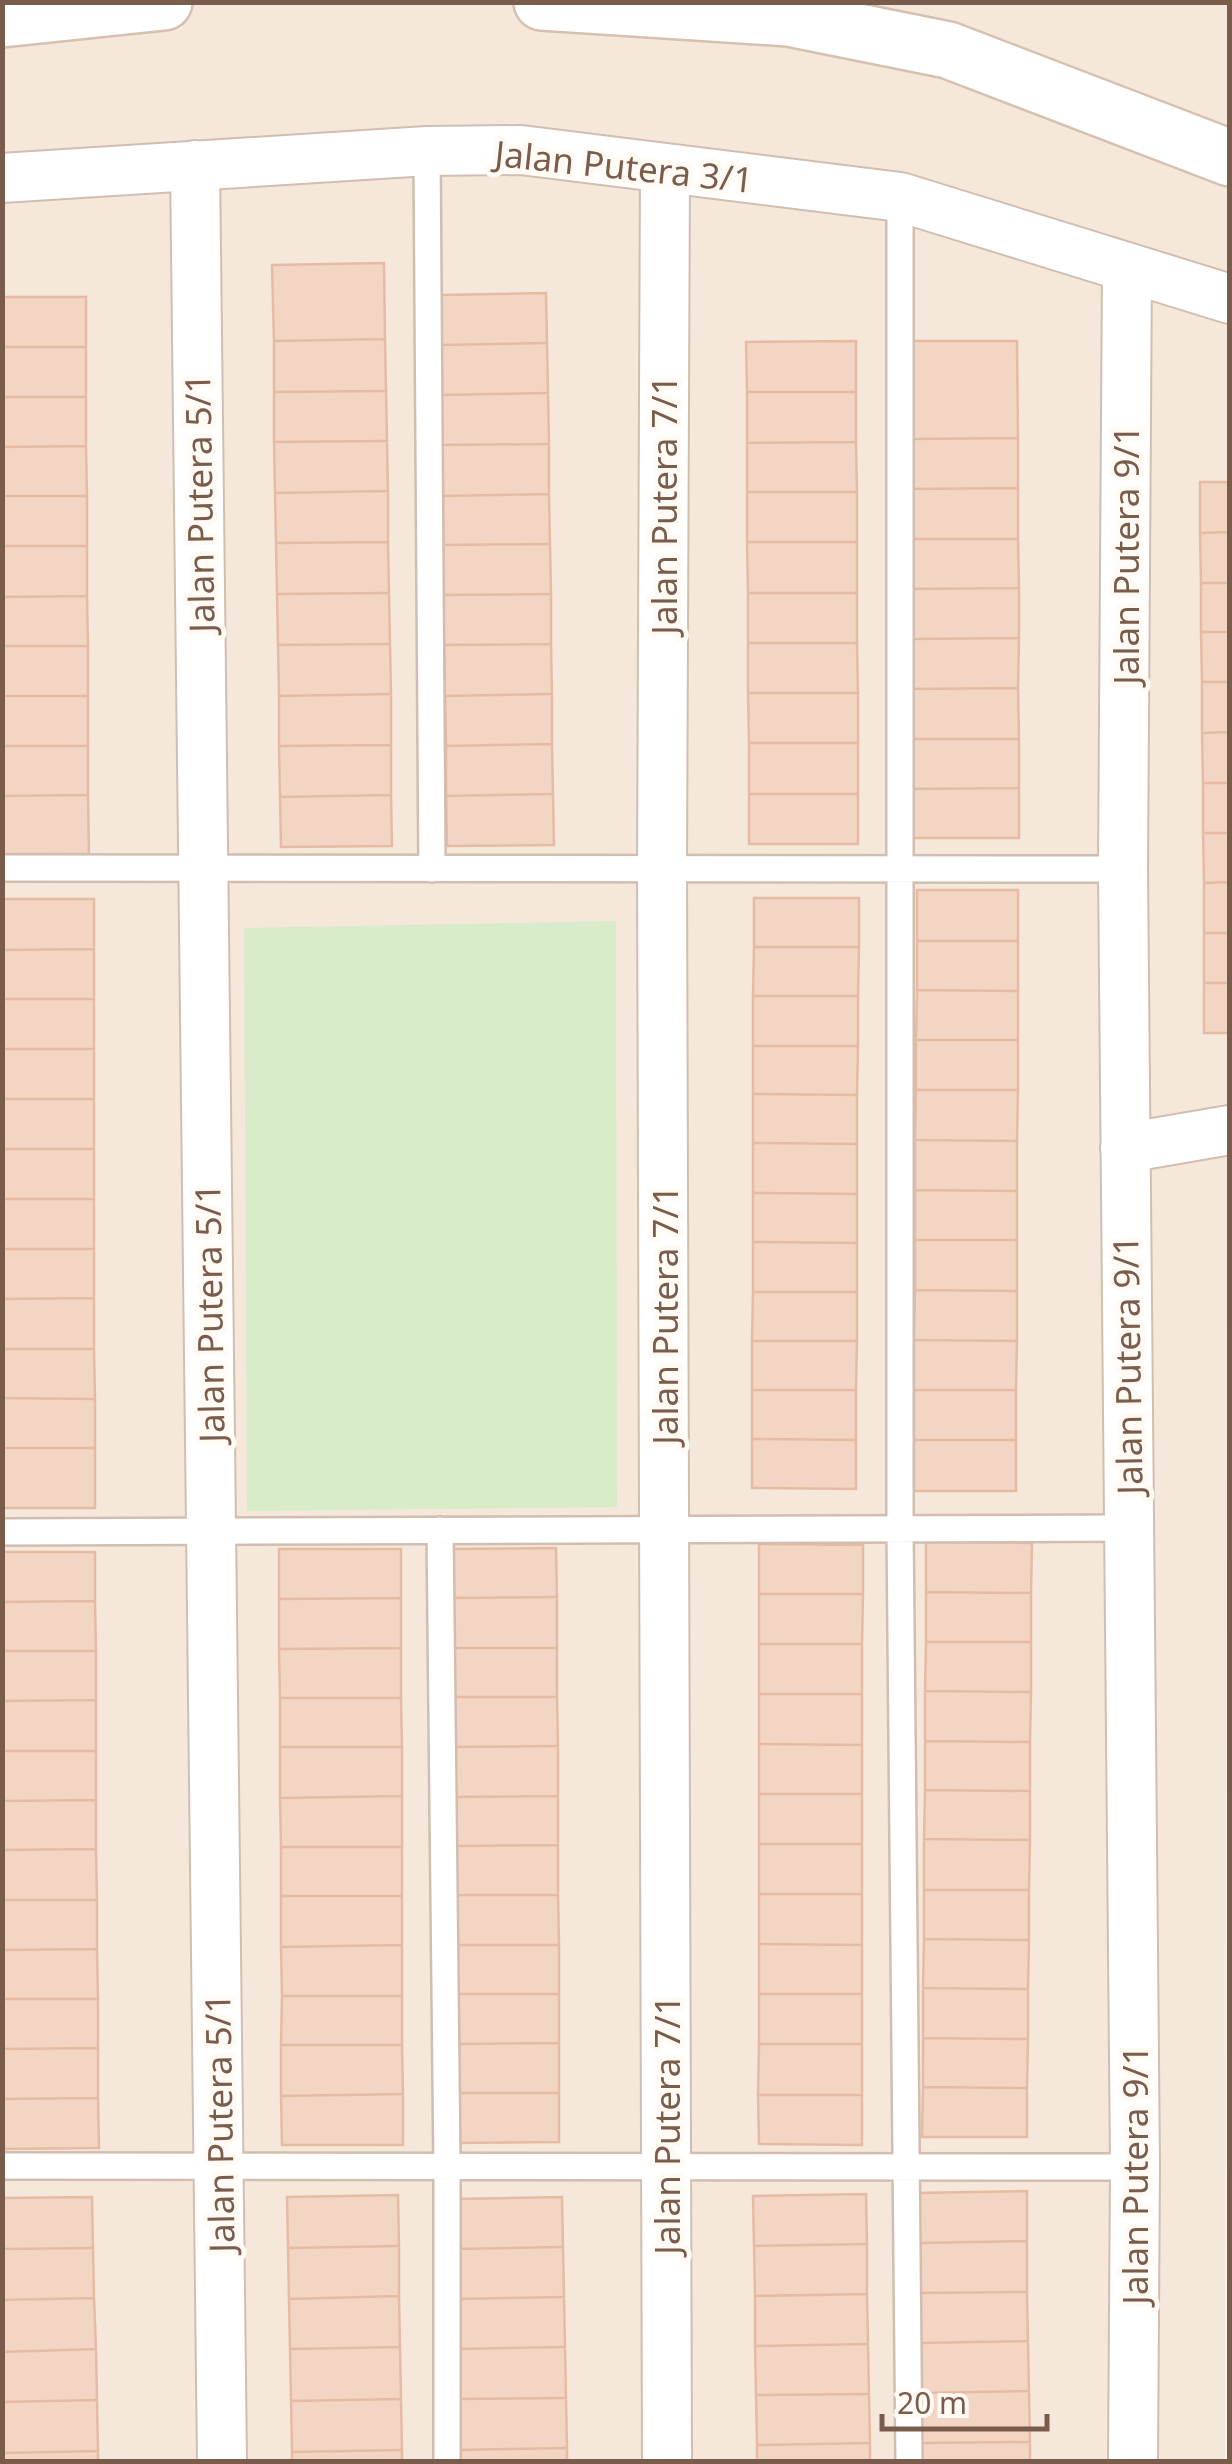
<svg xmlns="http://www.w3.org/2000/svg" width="1232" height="2464" font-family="'Noto Sans',sans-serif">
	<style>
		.residential { fill: #f5e8da }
		.green { fill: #d8ecc9 }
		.building { fill: #f3d5c3; stroke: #e6bba3; stroke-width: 2.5 }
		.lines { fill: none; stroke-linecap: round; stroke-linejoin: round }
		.lane-casing { stroke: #d1beb0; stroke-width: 30 }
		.street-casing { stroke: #d1beb0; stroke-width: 52 }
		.secondary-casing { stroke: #d6c0b0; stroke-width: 60 }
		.lane { stroke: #fff; stroke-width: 25 }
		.street { stroke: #fff; stroke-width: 48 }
		.secondary { stroke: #fff; stroke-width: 55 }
		.labels { text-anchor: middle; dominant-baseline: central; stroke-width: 10; stroke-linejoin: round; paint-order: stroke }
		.street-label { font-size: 35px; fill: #7a5c4d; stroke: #fffaf3 }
	</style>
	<rect width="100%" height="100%" fill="#fdf6ec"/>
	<path class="residential" d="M3,3H1229L1225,2461L3,2462Z"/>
	<path class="green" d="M616,921L617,1507L247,1511L244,928Z"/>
	<path class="building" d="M384,263L385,339L274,341L272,265Z
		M546,293L547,343L440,345L439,295Z
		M2,297H86V347H2Z
		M385,339L386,391L274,392V341Z
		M856,341V392H747L746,342Z
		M908,341H1017L1018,438L908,439Z
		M547,343L548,393L441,395L440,345Z
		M2,347H86V397H2Z
		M386,391L387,441L274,442V392Z
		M747,392H856V442L747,443Z
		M548,393L549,444L442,445L441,395Z
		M2,397H86V446L2,447Z
		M1018,438V488L908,489V439Z
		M387,441L388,491L275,493L274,442Z
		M856,442L857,492H747V443Z
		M549,444V494L443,496L442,445Z
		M86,446L87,496H2V447Z
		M1200,482H1230V532L1200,533Z
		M1018,488V539H909L908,489Z
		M388,491V542L276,543L275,493Z
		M747,492H857V542H747Z
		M549,494L550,544L443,545V496Z
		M2,496H87V546H2Z
		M1230,532V583H1201L1200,533Z
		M909,539H1018L1019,588L909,589Z
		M388,542L389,593L277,594L276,543Z
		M747,542H857V593H748Z
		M550,544L551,594L443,595V545Z
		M2,546H87V596L2,597Z
		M1201,583H1230V632H1201Z
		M1019,588V638L909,639V589Z
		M389,593L390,644L278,645L277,594Z
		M748,593H857V643H748Z
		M551,594V644L444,645L443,595Z
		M87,596L88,646H2V597Z
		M1201,632H1230V682H1202Z
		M1019,638L1018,688L909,689V639Z
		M748,643H857L858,693H748Z
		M390,644L391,694L279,696L278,645Z
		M551,644L552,694L445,696L444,645Z
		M2,646H88V696H2Z
		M1202,682H1230V732L1202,733Z
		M1018,688L1019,739H909V689Z
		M748,693H858V743H749Z
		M391,694V745L279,746V696Z
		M552,694V744L446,746L445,696Z
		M2,696H88V746H2Z
		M1230,732V783H1203L1202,733Z
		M909,739H1019V788L909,789Z
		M749,743H858V794H749Z
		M552,744L553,794L446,796V746Z
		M391,745V795L280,797L279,746Z
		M2,746H88V795L2,796Z
		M1203,783H1230V833H1203Z
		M1019,788V838H909V789Z
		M553,794L554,845L447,846L446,796Z
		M749,794H858V844H749Z
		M88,795L89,854H2V796Z
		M391,795L392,846L281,847L280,797Z
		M1203,833H1230V882L1204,883Z
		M1230,882V933H1204V883Z
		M917,890H1018V941H917Z
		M754,898H859V947H754Z
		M2,899H94V949L2,950Z
		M1204,933H1230V983H1204Z
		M917,941H1018V991L917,990Z
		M754,947H859L858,996H753Z
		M94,949V999H2V950Z
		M1204,983H1230V1033H1204Z
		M917,990L1018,991V1040H916Z
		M753,996H858V1046H753Z
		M2,999H94V1049H2Z
		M916,1040H1018V1090H916Z
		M753,1046H858L857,1095L753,1094Z
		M2,1049H94V1099H2Z
		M916,1090H1018L1017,1141L915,1140Z
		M753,1094L857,1095V1144L753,1143Z
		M2,1099H94V1149H2Z
		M915,1140L1017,1141V1191L915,1190Z
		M753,1143L857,1144V1194L753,1193Z
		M2,1149H94V1199H2Z
		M915,1190L1017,1191V1240H915Z
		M753,1193L857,1194V1243L753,1242Z
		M2,1199H94V1249H2Z
		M915,1240H1017V1291L915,1290Z
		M753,1242L857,1243V1292H753Z
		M2,1249H94V1298L2,1299Z
		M915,1290L1017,1291V1341L914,1340Z
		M753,1292H857V1341H752Z
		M94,1298V1349H2V1299Z
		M914,1340L1017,1341L1016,1390H914Z
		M752,1341H857L856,1390H752Z
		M2,1349H94L95,1399L2,1398Z
		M752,1390H856V1440L752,1439Z
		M914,1390H1016V1440H914Z
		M2,1398L95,1399V1448H2Z
		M752,1439L856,1440V1489L752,1488Z
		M914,1440H1016V1491H914Z
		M2,1448H95V1508H2Z
		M926,1542L1032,1543L1031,1593L926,1592Z
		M759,1544L863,1545V1594H759Z
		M556,1548L557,1597L452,1598L451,1549Z
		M279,1549H401V1598L279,1599Z
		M2,1552H95V1601L2,1602Z
		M926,1592L1031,1593V1642H926Z
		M759,1594H863L862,1644H759Z
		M557,1597V1648H452V1598Z
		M401,1598V1648L279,1649V1599Z
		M95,1601L96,1651H2V1602Z
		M926,1642H1031V1692L925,1691Z
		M759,1644H862V1694H759Z
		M401,1648V1698H280L279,1649Z
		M452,1648H557V1697H452Z
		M2,1651H96V1700L2,1701Z
		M925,1691L1031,1692L1030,1742L925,1741Z
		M759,1694H862V1745L759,1744Z
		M452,1697H557L558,1746L453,1747Z
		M280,1698H401L402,1747H280Z
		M96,1700V1751H2V1701Z
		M925,1741L1030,1742V1791L925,1790Z
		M759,1744L862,1745V1794H759Z
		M558,1746V1796L453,1797V1747Z
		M280,1747H402V1796L280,1798Z
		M2,1751H96V1800L2,1801Z
		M925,1790L1030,1791V1840L924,1839Z
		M759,1794H862V1844H759Z
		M402,1796V1847H281L280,1798Z
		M558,1796V1845L452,1846L453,1797Z
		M96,1800V1849L2,1850V1801Z
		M924,1839L1030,1840L1029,1890H924Z
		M759,1844H862V1894H759Z
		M558,1845V1895H452V1846Z
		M281,1847H402V1896H281Z
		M96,1849L97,1900H2V1850Z
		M924,1890H1029V1940L924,1939Z
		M759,1894H862V1945L759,1944Z
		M452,1895H558L559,1945H453Z
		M281,1896H402V1945L281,1947Z
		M2,1900H97V1949L2,1950Z
		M924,1939L1029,1940L1028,1989L923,1988Z
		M759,1944L862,1945V1994H759Z
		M402,1945V1996H282L281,1947Z
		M453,1945H559V1994H453Z
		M97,1949L98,1999H2V1950Z
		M923,1988L1028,1989V2039L923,2038Z
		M453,1994H559V2043L453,2044Z
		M759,1994H862V2044H759Z
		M282,1996H402V2045H281Z
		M2,1999H98V2048L2,2049Z
		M923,2038L1028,2039L1027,2088L923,2087Z
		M559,2043V2093H454L453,2044Z
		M759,2044H862V2095H758Z
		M281,2045H402L403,2094L281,2096Z
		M98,2048V2098L2,2099V2049Z
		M923,2087L1027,2088V2137H922Z
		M454,2093H559V2142L454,2143Z
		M403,2094V2145H282L281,2096Z
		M758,2095H862V2145L759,2144Z
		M98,2098L99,2148L2,2149V2099Z
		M1027,2191V2241L919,2243L918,2193Z
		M866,2194L867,2244L754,2246L753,2196Z
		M398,2195L399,2246L288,2248L287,2197Z
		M92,2197L93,2248L2,2249V2198Z
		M562,2197L563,2247L454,2249L453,2199Z
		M1027,2241V2292L919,2293V2243Z
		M867,2244V2294L755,2296L754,2246Z
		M399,2246V2296L289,2299L288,2248Z
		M563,2247L564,2297L455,2299L454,2249Z
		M93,2248L94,2298L2,2300V2249Z
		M1027,2292L1028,2341L920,2343L919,2293Z
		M867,2294L868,2344L755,2346V2296Z
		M399,2296L400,2347L290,2349L289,2299Z
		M564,2297L565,2347L456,2349L455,2299Z
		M94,2298L96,2349L2,2352V2300Z
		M1028,2341L1029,2391L921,2393L920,2343Z
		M868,2344L869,2394L756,2395L755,2346Z
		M400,2347L401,2399L291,2401L290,2349Z
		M565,2347L566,2398L457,2399L456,2349Z
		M96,2349L97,2400L2,2402V2352Z
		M1029,2391L1030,2442L922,2443L921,2393Z
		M869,2394L870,2443L757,2445L756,2395Z
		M566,2398L567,2448L458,2450L457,2399Z
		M401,2399L402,2450L292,2452L291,2401Z
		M97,2400L98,2451L2,2453V2402Z
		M1030,2442V2462H922V2443Z
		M870,2443V2462H757V2445Z
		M567,2448V2462H458V2450Z
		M402,2450V2462H292V2452Z
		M98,2451V2462H2V2453Z"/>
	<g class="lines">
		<defs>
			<path id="lane" d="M427,151L432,869
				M900,197V1528L909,2462
				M2,868L1123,869
				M440,1530L447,2166V2462
				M2,1532L1129,1528
				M2,2166L1135,2167"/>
			<path id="street" d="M195,165L222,2462
				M665,168L662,868L667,2462
				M2,178L427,151L521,150L900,197L1230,299
				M1127,268L1123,869L1135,2167L1133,2462
				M1125,1148L1230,1130"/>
			<path id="secondary" d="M542,2L789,18L948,50L1230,158
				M2,19L164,2"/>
		</defs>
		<use href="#lane" class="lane-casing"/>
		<use href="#street" class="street-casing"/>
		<use href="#secondary" class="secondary-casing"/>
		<use href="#lane" class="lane"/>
		<use href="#street" class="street"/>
		<use href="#secondary" class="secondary"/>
	</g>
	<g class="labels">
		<g class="street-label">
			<text transform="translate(624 166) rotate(6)">Jalan Putera 3/1</text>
			<text transform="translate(199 503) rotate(-91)">Jalan Putera 5/1</text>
			<text transform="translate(663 505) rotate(-90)">Jalan Putera 7/1</text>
			<text transform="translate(1125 555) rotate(-90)">Jalan Putera 9/1</text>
			<text transform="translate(209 1313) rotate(-91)">Jalan Putera 5/1</text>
			<text transform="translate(664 1315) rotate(-90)">Jalan Putera 7/1</text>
			<text transform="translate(1127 1365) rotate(-91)">Jalan Putera 9/1</text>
			<text transform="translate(219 2123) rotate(-91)">Jalan Putera 5/1</text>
			<text transform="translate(666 2125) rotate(-90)">Jalan Putera 7/1</text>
			<text transform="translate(1134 2175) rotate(-90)">Jalan Putera 9/1</text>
		</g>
	</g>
	<rect width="1232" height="2464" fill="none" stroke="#7a5c4d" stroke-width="10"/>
	<path d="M882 2414v15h165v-15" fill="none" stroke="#7a5c4d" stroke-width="5"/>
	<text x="897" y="2414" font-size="30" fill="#7a5c4d" stroke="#fffaf3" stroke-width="8" paint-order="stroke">20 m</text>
</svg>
